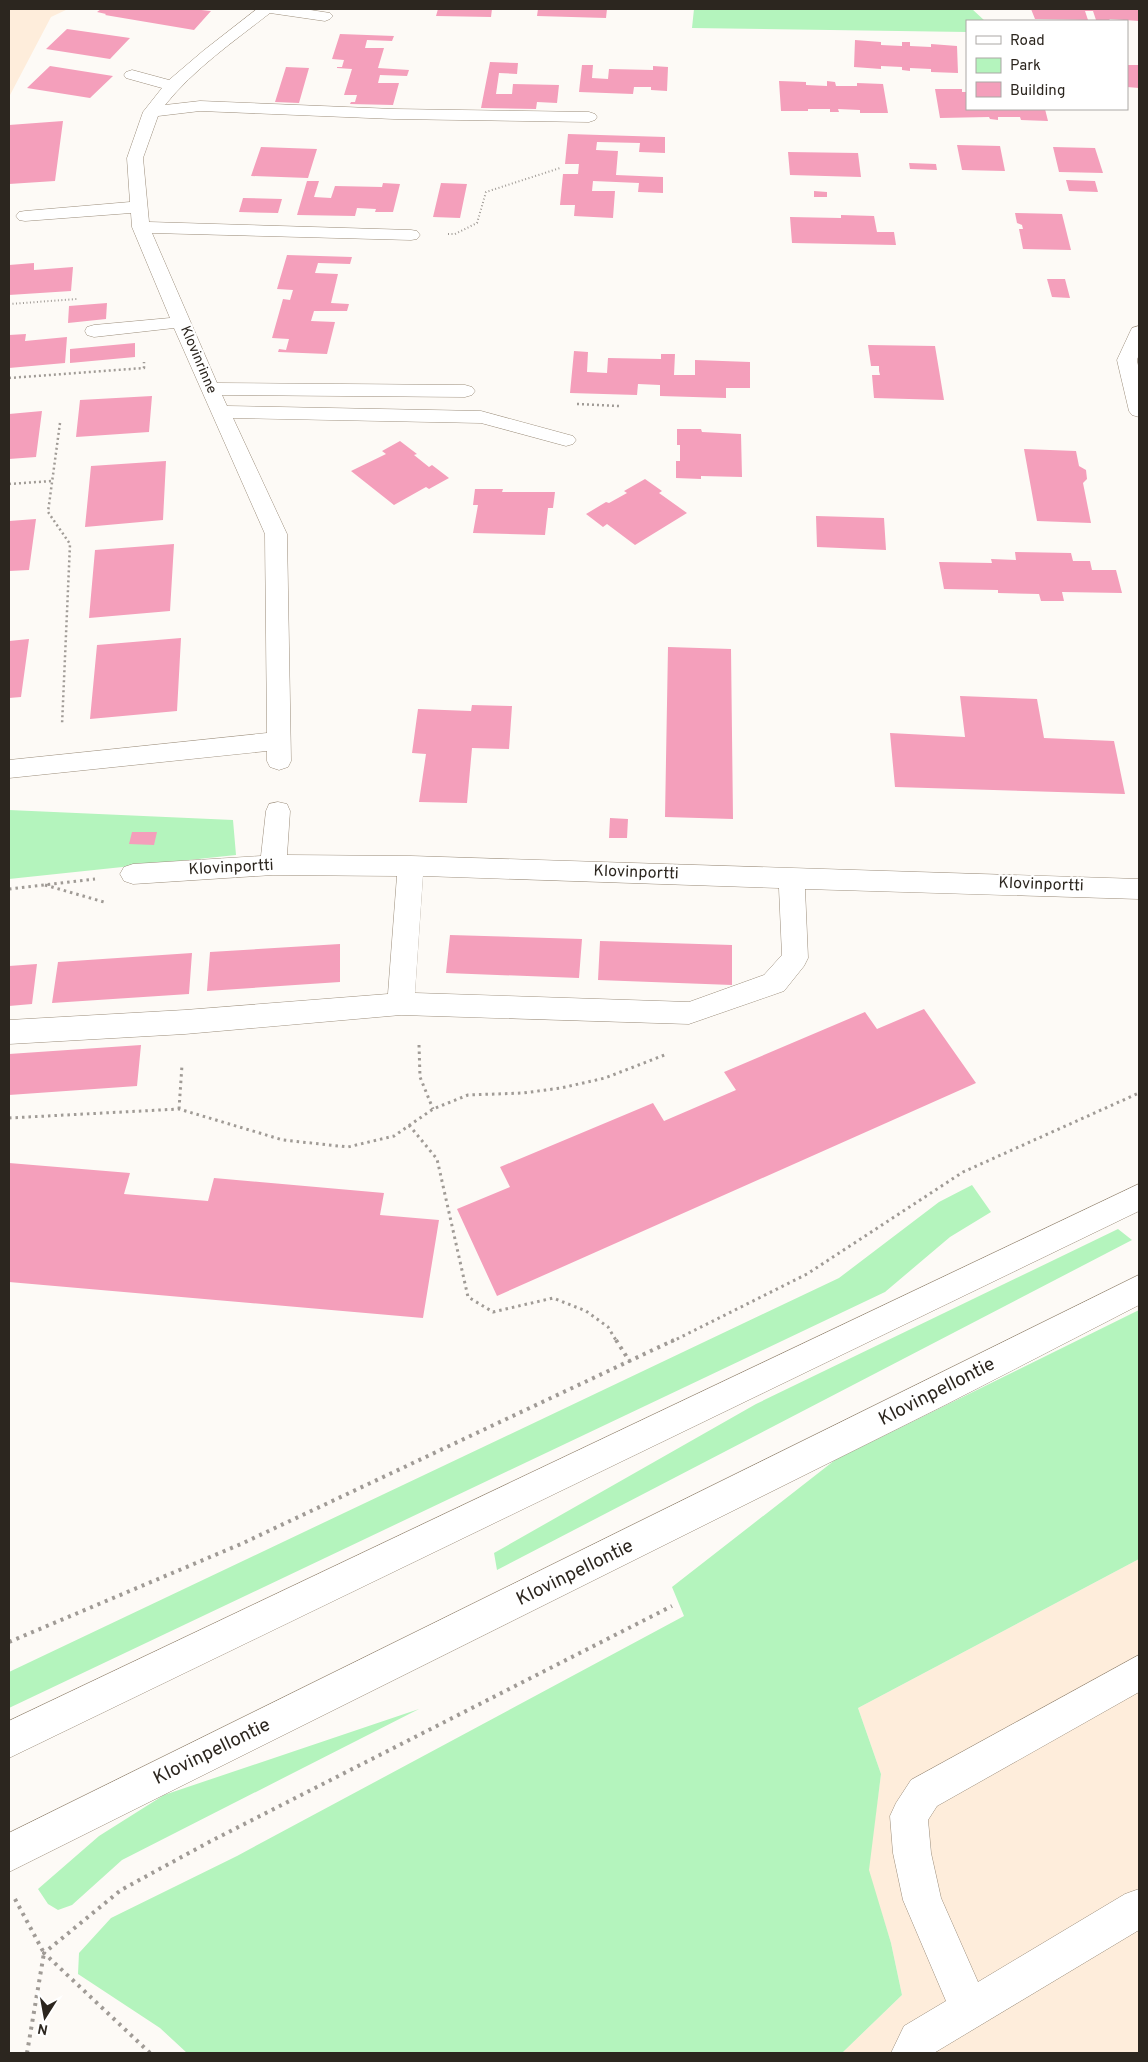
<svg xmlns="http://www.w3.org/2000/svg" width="1148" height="2062" font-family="Overpass,sans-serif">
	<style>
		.commercial { fill: #feeddb }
		.green { fill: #b4f4bd }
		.building { fill: #f49fbb }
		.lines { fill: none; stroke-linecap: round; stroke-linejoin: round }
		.minor-casing { stroke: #9c8e7c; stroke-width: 1 }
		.major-casing { stroke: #9c8e7c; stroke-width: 1 }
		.path-far3 { stroke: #a09b96; stroke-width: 2; stroke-dasharray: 1 2.5; stroke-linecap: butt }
		.path-far2 { stroke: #a09b96; stroke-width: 2.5; stroke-dasharray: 2 3; stroke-linecap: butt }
		.path-far1 { stroke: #a09b96; stroke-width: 3; stroke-dasharray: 2.5 4; stroke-linecap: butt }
		.path { stroke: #a09b96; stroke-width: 4; stroke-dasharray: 3 5; stroke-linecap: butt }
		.minor { fill: #fff; fill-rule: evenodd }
		.major { fill: #fff; fill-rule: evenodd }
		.labels { text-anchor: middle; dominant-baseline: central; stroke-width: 4.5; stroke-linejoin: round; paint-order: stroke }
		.far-street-label { font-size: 14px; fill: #2c261f; stroke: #fff }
		.street-label { font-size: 16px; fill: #2c261f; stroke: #fff }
		.near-street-label { font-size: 19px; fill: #2c261f; stroke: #fff }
	</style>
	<rect width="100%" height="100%" fill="#fdfaf6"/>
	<path class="commercial" d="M9,9H68L51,17L9,97Z
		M1139,1559V2053H842L902,1995L891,1943L868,1870L881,1774L858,1708Z"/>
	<path class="green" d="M694,9H972L985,21H967V32L692,28Z
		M9,810L233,820L236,855L9,879Z
		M972,1185L991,1212L950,1237L885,1292L9,1708V1672L839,1278L939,1202Z
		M1118,1229L1132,1240L497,1570L494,1553L756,1404Z
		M1139,1310V1559L858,1708L881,1774L869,1870L891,1943L902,1995L842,2053H187L160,2028L78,1974L79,1953L111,1918L237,1856L684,1616L672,1587L835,1460Z
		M419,1709L122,1860L72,1905L58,1910L48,1904L38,1889L99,1836L164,1795Z"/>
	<path class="building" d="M101,9H192L211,11L194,30L105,15L106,14L97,12Z
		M438,9H492L491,17L436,16Z
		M538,9H607L606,18L537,16Z
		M1031,9H1139V21L1109,19L1110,20H1096L1093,11H1085L1088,20L1035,19Z
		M67,29L130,38L110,59L46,49Z
		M340,34L394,36L392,41L367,40L365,48H384L378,68L409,70L407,76L380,75L378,83H399L393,105L350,104L351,102H355L357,95H344L352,69L337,68V67H342L344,60L332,59Z
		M855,40L881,42V45L902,46V42H910V46L931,47V44L957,46L958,73L931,72V69L910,68V71L902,70V67L881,66V69L854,67Z
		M490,62L518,63L517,74L499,73L496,94H512L513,84L559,85L557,103L537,102L536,109L481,108Z
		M582,65H593L592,78L608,79L609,69L653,70V66L668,67L667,91L651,90V87H634L633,94L579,92Z
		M1127,65H1139V88L1127,87Z
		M50,66L113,76L90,98L27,88Z
		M286,67L309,68L299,103L275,102Z
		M779,81L806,82V85L827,86V81L835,82L836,86H857V83L883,84L888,113H860V110L838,109L839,112H830V109H808V111H781Z
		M935,89H962V92H967V109H1045L1048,121L1021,120L1020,117H998V120L990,119L989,117L940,118Z
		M63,121L55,181L9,184V125Z
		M568,134L665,137V153L639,152L640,143L597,142L596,150L618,151L616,175L663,177V193L638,192L639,183L593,181L592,191H615L613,218L574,216L575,205H560L563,174H578L579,164H565Z
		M957,145L1000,146L1005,171L962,170Z
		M261,147L317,149L308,178L251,176Z
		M1053,147L1095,148L1103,173L1059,172Z
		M788,152L858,153L861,177L790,175Z
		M909,163L936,164L937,170L910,169Z
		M1066,180L1095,181L1098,192L1069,191Z
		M307,181H319L314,197L331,198L335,186L382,187L383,183L400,184L393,212H375L376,209L357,208L355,216L297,215Z
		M441,183L467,184L460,218L433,217Z
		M814,191L827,192V197H814Z
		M243,198L282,199L278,213L239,212Z
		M1015,213L1062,214L1071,250L1023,249L1019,229H1023L1022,225L1017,223Z
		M841,215L874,216L877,232H894L896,245L792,243L790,217L841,218Z
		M287,255L352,257L350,264L318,263L315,273L338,274L331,303L349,304L347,311H314L311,321L335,322L327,354L278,352L279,349L286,350L289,339L272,338L283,299L290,300L293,290L277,289Z
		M34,263V270L73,267L71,291L9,295V265Z
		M1047,279H1065L1070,298L1052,297Z
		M107,303L106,319L68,323L69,306Z
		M26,334L25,341L67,337L65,363L9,368V335Z
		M135,343V357L70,363V349Z
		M868,345L935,346L944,400L874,398L872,375H880L879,371V366H871Z
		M574,351L588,352L587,372L607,373L608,358L661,359V354H675L674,375H695V360L750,362V388H726V398L660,396V385L638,384L637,395L570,393Z
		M152,396L149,432L76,437L80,400Z
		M42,411L36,457L9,459V414Z
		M677,429H701L702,432L741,434L742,477L701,476V479L676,478V461H680V445H677Z
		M400,441L417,454L414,455L429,467L432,465L449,478L429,489L426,487L394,505L351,471L386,454L382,451Z
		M1024,449L1076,451L1079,466L1086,470L1087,479L1083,483L1091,523L1037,521Z
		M166,461L163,520L85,527L91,466Z
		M645,479L662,491L659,493L687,513L635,545L607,524L603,527L586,514L606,502L609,503L627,493L624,491Z
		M475,489H503L502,492H555L553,508H548L545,535L473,533L478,505H473Z
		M816,516L884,518L886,550L817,547Z
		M36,519L29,570L9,571V521Z
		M174,544L170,611L89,618L95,550Z
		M1015,552L1071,553L1073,561H1090L1092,570H1116L1122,593L1062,592L1064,601H1041L1039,594L998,593V590L944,589L939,562L992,563L991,559L1016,560Z
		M181,638L177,711L90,719L97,645Z
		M29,639L21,697L9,698V641Z
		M668,647L731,649L733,819L665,817Z
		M960,696L1037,699L1044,738L1114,741L1125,794L895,787L890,733L965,737Z
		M472,705L512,706L509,749L472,748L467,803L419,802L426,754L412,753L418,709L471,711Z
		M610,818L628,819L627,838H609Z
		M132,832H157L154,845L129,844Z
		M450,935L582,939L579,978L446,973Z
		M600,941L732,945V985L598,980Z
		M340,944V982L207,991L210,952Z
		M192,953L189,994L52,1003L58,962Z
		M37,964L32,1004L9,1006V966Z
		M924,1009L976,1083L497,1296L457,1209L510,1187L500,1167L653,1103L664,1121L736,1090L724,1072L865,1012L877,1029Z
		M141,1045L137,1086L9,1095V1054Z
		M9,1163L130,1173L124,1194L208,1201L214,1178L384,1193L380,1215L439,1220L423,1318L9,1282Z"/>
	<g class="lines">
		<defs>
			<path id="minor" d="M257,9H304L330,13L333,16L330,19L325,21L270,13C233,42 194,69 165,105L200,101L394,109L589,112L595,114L597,117L595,120L589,122L394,119L200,111L158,116L143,158L149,222L411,230L417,231L420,235L417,239L411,240L152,233L217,383L465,385L472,387L475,391L472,395L465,397L222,395L227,406L481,411L573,436L576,440L573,444L566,446L481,423L233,418L287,534L291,761L288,767L279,770L270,767L267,761V751L9,778V760L267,733L265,534L174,328L94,337L87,335L85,331L87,327L94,325L170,318L132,227L131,213L25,221L19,220L16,216L19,212L25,211L130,202L127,158L143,112L162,88L126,78L124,75L126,72L132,70L169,80L203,51Z
				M1139,326V354L1137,360L1139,371V417L1132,415L1129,411L1117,360L1130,332L1132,328Z
				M278,802L287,804L290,811L287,855L411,856L1139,879V899L805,889L808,958L804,966L784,991L689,1024L401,1015L185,1034L9,1044V1020L185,1010L388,994L397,876L273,875L133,884L124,881L120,874L124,867L133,864L261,856L266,811L269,804ZM423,876L779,888L782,955L764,975L689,1002L415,993Z
				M1139,1655V1692L937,1806L928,1820L931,1853L941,1898L978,1982L1125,1894L1139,1889V1930L934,2053H891L904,2026L946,2001L903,1900L893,1853L890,1816L896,1803L911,1780Z"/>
			<path id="major" d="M1139,1184V1211L9,1758V1721Z
				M1139,1275V1305L947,1404L9,1872V1833Z"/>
		</defs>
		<use href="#minor" class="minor-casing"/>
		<use href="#major" class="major-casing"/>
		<path class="path-far3" d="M448,234H455L477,223L486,192L560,168
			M9,304L77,299"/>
		<path class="path-far2" d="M9,378L144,368V362
			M577,404L619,406
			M60,423L48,512L70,544L62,725
			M9,484L52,481"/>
		<path class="path-far1" d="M45,885L104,902
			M9,889L95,879
			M419,1045L420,1077L433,1109
			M179,1109L182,1065
			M9,1118L179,1109L283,1140L348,1147L394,1136L433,1109L468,1095L523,1093L561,1088L605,1078L667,1054
			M409,1125L437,1159L468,1297L493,1312L553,1298L586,1311L608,1327L617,1342
			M671,1342L807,1274L963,1172L1139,1093"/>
		<path class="path" d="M616,1340L630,1362
			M9,1642L241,1544L674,1340
			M15,1899L44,1953L27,2053
			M150,2053L44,1953L121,1890L211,1841L672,1606"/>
		<use href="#minor" class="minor"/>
		<use href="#major" class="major"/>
	</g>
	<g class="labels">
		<g class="far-street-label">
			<text transform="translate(198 360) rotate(67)">Klovinrinne</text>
		</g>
		<g class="street-label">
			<text transform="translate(231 868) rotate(-3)">Klovinportti</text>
			<text transform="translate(636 873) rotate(2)">Klovinportti</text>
			<text transform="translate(1041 885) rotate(2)">Klovinportti</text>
		</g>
		<g class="near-street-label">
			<text transform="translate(937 1392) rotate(-27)">Klovinpellontie</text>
			<text transform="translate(575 1573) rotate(-26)">Klovinpellontie</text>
			<text transform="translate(212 1752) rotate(-26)">Klovinpellontie</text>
		</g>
	</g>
	<rect width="1148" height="2062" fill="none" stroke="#2c261f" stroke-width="20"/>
	<rect x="966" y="20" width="162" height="90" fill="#ffffff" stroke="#aba8a5"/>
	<rect x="976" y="36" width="25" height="8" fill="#ffffff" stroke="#aba8a5"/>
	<text x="1010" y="45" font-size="15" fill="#2c261f">Road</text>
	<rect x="976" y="58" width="25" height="15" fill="#b4f4bd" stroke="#aba8a5"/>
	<text x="1010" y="70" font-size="15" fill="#2c261f">Park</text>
	<rect x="976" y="82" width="25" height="15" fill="#f49fbb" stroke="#aba8a5"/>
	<text x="1010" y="95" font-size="15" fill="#2c261f">Building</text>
	<g transform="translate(45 2017) rotate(191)" stroke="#ffffff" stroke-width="4" paint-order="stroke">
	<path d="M0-4L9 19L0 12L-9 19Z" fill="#2c261f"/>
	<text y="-8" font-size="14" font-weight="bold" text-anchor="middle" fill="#2c261f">N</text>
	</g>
</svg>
